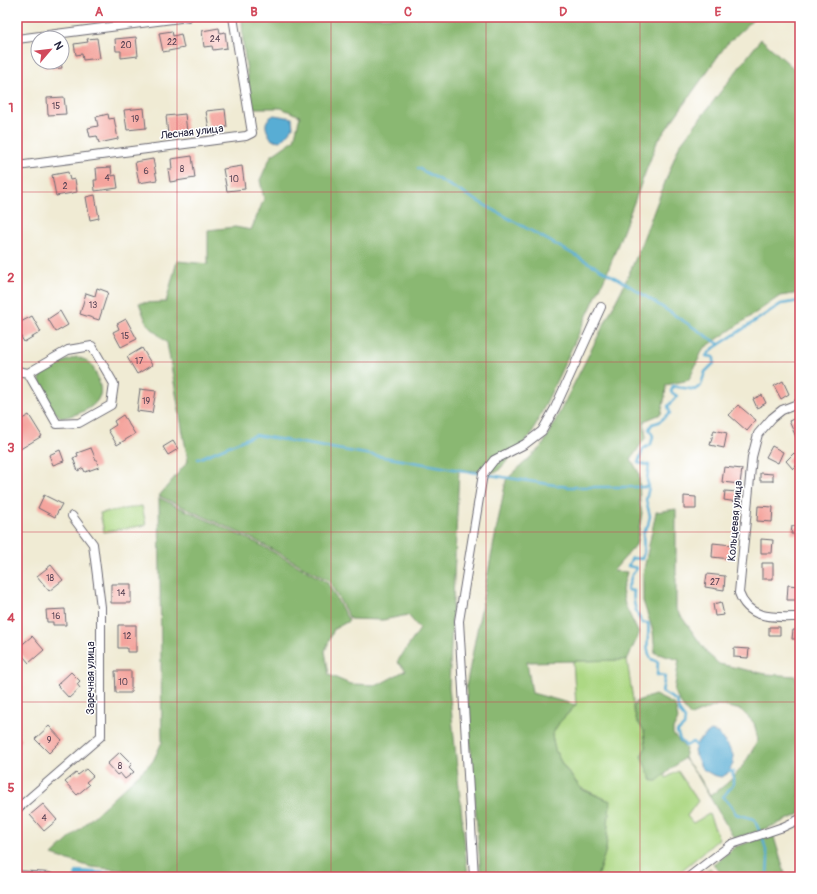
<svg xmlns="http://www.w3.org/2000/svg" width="817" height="894" font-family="Pangolin,sans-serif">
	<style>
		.green { fill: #add884; stroke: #687d60 }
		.forest { fill: #8ab872; stroke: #566d56 }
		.water { fill: #58add4; stroke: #3d6888 }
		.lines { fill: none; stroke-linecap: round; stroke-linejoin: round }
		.stream { stroke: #58add4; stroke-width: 2.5 }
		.canal { stroke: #58add4; stroke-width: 10 }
		.building { fill: #f4a49d }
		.minor-casing { stroke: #6a6871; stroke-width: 10 }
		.minor { stroke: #fff; stroke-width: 8 }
		.grid { fill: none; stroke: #d1495b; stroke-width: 1; stroke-opacity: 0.55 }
		.labels { text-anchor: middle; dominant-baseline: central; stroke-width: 3; stroke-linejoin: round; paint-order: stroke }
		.number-label { font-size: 9px; fill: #564254 }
		.street-label { font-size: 11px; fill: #22223b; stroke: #fff }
		.neatline { fill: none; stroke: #d1495b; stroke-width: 1.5 }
		.grid-label { font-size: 13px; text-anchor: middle; font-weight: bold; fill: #d1495b }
	</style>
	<rect width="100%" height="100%" fill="#fff"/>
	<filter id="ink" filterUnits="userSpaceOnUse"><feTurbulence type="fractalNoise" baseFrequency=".025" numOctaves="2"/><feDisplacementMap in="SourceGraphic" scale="8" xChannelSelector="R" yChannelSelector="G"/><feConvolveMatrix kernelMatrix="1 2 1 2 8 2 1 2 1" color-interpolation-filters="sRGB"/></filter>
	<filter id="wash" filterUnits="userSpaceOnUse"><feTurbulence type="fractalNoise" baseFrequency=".012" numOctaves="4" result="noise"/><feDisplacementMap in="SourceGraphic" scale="16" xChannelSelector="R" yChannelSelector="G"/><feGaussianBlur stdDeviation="0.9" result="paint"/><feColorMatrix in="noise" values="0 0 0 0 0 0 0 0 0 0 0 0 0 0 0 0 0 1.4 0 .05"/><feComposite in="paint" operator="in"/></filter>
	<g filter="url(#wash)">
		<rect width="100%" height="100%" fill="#f0ebd4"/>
		<path class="green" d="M142,506L146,525L104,532L100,513Z
			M627,660L633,700V708L637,721L644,731L646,747L658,746L666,778L678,771L698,801L687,816L693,823L709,814L719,839L674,877H597L606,850L610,801L581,788L562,764L555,750L552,735L559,723L576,705L573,661Z
			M710,868L719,877H698Z"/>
		<path class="forest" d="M242,17H756L726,45L657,142L607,273L531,435L497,472L459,470L449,687L468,877H192L91,867L52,855L153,761L162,742L159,498L257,543L327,582L349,621L334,629L325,651L329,675L350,684L378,685L406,670L397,662L420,629L408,615L383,620L350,619L329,581L257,541L159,496L188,461L167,343L147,324L139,303L166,302L177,261L208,264V230L235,227L251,230L264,199L260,180L271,156L294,140L300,116L281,108H252L243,43Z
			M761,39L800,74V293L780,296L703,349L689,380L666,385L665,397L661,414L644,421L646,437L631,459L639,473L640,504L642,513L636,545L613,571L627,572L622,590L625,605L639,634L627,660L527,662L532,693L576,705L559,723L552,735L555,750L562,764L581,789L610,801L606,850L597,877H481L466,687L506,480L543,445L625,283L637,255L679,146Z
			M76,357C88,360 91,362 96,374C98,380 102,388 100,395C95,410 75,415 62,418C50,410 39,390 40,375L47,368Z
			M676,509V609L708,654L719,664L766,674L795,676L800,695V814L763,830L734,838L697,775L684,758L657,781H652L641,756L646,747L644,731L637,721L633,707L637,701L655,695L675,705L678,719L673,729V734L686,749L684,758L698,775L710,795C735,781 745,764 758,740L754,723L741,710L718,705L691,716L683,707L674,692L679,660L655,653L653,631L643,601V574L656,512Z
			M773,834L786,877H725L713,865L735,847Z"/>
		<path class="water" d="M274,115L292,118L293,128L281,141L272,140C265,129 262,121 274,115Z
			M711,731L718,733L730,749L733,755V764L727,774L721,777L713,775L704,770L701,767L694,751L698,741Z"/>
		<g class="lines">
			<path class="stream" d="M418,168L625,283L719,344
				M198,459L255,435L483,474L568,487H649
				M697,747L693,742L686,746L680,740L677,732L684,726L685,719L679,711L677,701L662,692L665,676L657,675L658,662L651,659C644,646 650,638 648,623H642C636,613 632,603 634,591L627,590L632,575L637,568L628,566L632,558L642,559L644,552L643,533L648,525L650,516L646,500L649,487L647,480L649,465L638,463L643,449L651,444L653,436L649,429L652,424L659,422L670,413L668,406L677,396L671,392L673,386C681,388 688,388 695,390L701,385L705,372L714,363V357L706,356L714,348L781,304L800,301
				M727,770L733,772V785L723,797L731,805L736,814L754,819L763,839L768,858L767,877"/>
			<path class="canal" d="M79,875L115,877"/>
		</g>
		<g id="blocks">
			<path class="building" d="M219,28L220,33L225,32L227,48L213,50L212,46L204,47L202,31Z
				M172,31L173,36L181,34L184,48L163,52L159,33Z
				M136,37L138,56L121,58V51H116L115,39Z
				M97,38L100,58L83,60L82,54L76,55L74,44L88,42L87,39Z
				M43,62H61L62,68L52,69L51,67L44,68Z
				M64,97L66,114L48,115L47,98Z
				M144,108L146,128L127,130L124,110Z
				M225,109L227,127L209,129L206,111Z
				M108,114L109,119L114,118L118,139L99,143L97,136L90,137L88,128L98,126L96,117Z
				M185,114L187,132L168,135L166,116Z
				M192,156L195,178L170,182L168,169H172L171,159Z
				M153,159L157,180L139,183L135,162Z
				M242,166L245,189L227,191L223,169Z
				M111,167L112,176L116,175L118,188L95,191L94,180H97L96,168Z
				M68,172L70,180L75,179L77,192L56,196L52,175Z
				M95,195L99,218L90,220L86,197Z
				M97,288L108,292L99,320L80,314L86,293L95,296Z
				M60,311L68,325L56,332L48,319Z
				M32,316L41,332L24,342L17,330V324Z
				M126,319L137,339L121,347L113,332L119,329L117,324Z
				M142,348L152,365L137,374L127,357Z
				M783,381L789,394L781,399L774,386Z
				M140,389L156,391L152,413L137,411Z
				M762,395L766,403L757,408L753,399Z
				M738,405L756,420L747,431L729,415Z
				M29,415L42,436L17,451V422Z
				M123,415L135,434L117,445L108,430L116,425L114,421Z
				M800,416V435L796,437L789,421Z
				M714,430L727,433L724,448L710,445Z
				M173,441L178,449L168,455L163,447Z
				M772,446L783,452L778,463L766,457Z
				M91,448L99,467L85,472L83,468L78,471L73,458L78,456L77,453Z
				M60,450L64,461L53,465L49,455Z
				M794,453L800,459V462L793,469L786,461Z
				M724,467L742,469L740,484L722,482Z
				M760,473L773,474V481H760Z
				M725,491L738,492L737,502L724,500Z
				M44,495L62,504L55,517L38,508Z
				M684,496L696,497V509H684Z
				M758,506L773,507L772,522L757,521Z
				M792,526L800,527V534H791Z
				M761,539L773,540L772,553H761Z
				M713,543L732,545L730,559L712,557Z
				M762,563H773V579H762Z
				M51,565L63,580L49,591L37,576Z
				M707,574L725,576L724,590L705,587Z
				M111,584H131V603H111Z
				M788,585L799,586L798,600H787Z
				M721,602L724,615L715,616L713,604Z
				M65,609L66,625H53V622H47L46,610Z
				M118,625H136V652H127V648H118Z
				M769,627H780V635H769Z
				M793,630H800V639H792Z
				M32,636L44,650L29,663L17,649Z
				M734,648L749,649L748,658L734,657Z
				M115,671H131V693H116Z
				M71,672L80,681L77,684L80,688L69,698L57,685Z
				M49,726L62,740L49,753L35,739Z
				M17,735L22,740L17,744Z
				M120,752L132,764L129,767L134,772L125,779L120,773L117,775L107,764Z
				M86,769L93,776L86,782L89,785L77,795L65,782L76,773L78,775Z
				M43,804L57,820L44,831L30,815Z"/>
		</g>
	</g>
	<g filter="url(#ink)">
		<use href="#blocks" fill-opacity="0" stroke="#6a6871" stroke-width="1"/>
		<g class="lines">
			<defs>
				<path id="minor" d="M17,39L188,17
					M17,166L246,136L252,133L233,17
					M17,371L28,373L68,350L92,346L114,384L111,405L79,423L57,424L28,373
					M800,403L782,410L772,418L758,434L752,457L739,593C749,621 776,617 800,617
					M17,809L101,736V607L93,544L72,516
					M17,875L49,877
					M474,877L459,621L483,474L494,460L525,444L542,431L555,408L601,307
					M689,877L732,844L783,827L800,819"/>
			</defs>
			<use href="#minor" class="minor-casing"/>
			<use href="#minor" class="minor"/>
		</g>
	</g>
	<path class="grid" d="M177,17V877M331,17V877M486,17V877M640,17V877M17,192H800M17,362H800M17,532H800M17,702H800"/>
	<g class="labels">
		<g class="number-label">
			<text x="215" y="39">24</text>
			<text x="172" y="42">22</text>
			<text x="126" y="45">20</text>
			<text x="56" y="106">15</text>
			<text x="135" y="119">19</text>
			<text x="182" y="169">8</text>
			<text x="146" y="171">6</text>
			<text x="107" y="178">4</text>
			<text x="234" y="179">10</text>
			<text x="65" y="186">2</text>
			<text x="93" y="305">13</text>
			<text x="125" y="336">15</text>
			<text x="139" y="361">17</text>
			<text x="146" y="401">19</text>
			<text x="50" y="578">18</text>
			<text x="715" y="582">27</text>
			<text x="121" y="593">14</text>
			<text x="56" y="616">16</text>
			<text x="127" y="636">12</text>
			<text x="123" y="682">10</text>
			<text x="49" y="740">9</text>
			<text x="120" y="766">8</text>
			<text x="44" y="818">4</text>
		</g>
		<g class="street-label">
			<text transform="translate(192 132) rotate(-7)">Лесная улица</text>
			<text transform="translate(735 521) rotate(-85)">Кольцевая улица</text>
			<text transform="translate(90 678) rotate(-90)">Заречная улица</text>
		</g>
	</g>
	<rect width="817" height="894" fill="none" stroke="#fff" stroke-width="44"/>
	<g transform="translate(50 50) rotate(62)"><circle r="19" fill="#ffffff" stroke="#a7a7b1"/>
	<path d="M0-3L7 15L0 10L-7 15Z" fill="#d1495b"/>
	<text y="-6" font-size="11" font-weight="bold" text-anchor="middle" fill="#22223b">N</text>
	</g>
	<rect x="22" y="22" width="773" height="850" class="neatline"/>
	<g class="grid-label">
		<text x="99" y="16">A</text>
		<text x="254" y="16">B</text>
		<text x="408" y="16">C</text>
		<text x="563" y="16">D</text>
		<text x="718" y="16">E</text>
		<text x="11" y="112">1</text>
		<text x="11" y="282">2</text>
		<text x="11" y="452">3</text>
		<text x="11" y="622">4</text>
		<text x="11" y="792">5</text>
	</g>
</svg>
